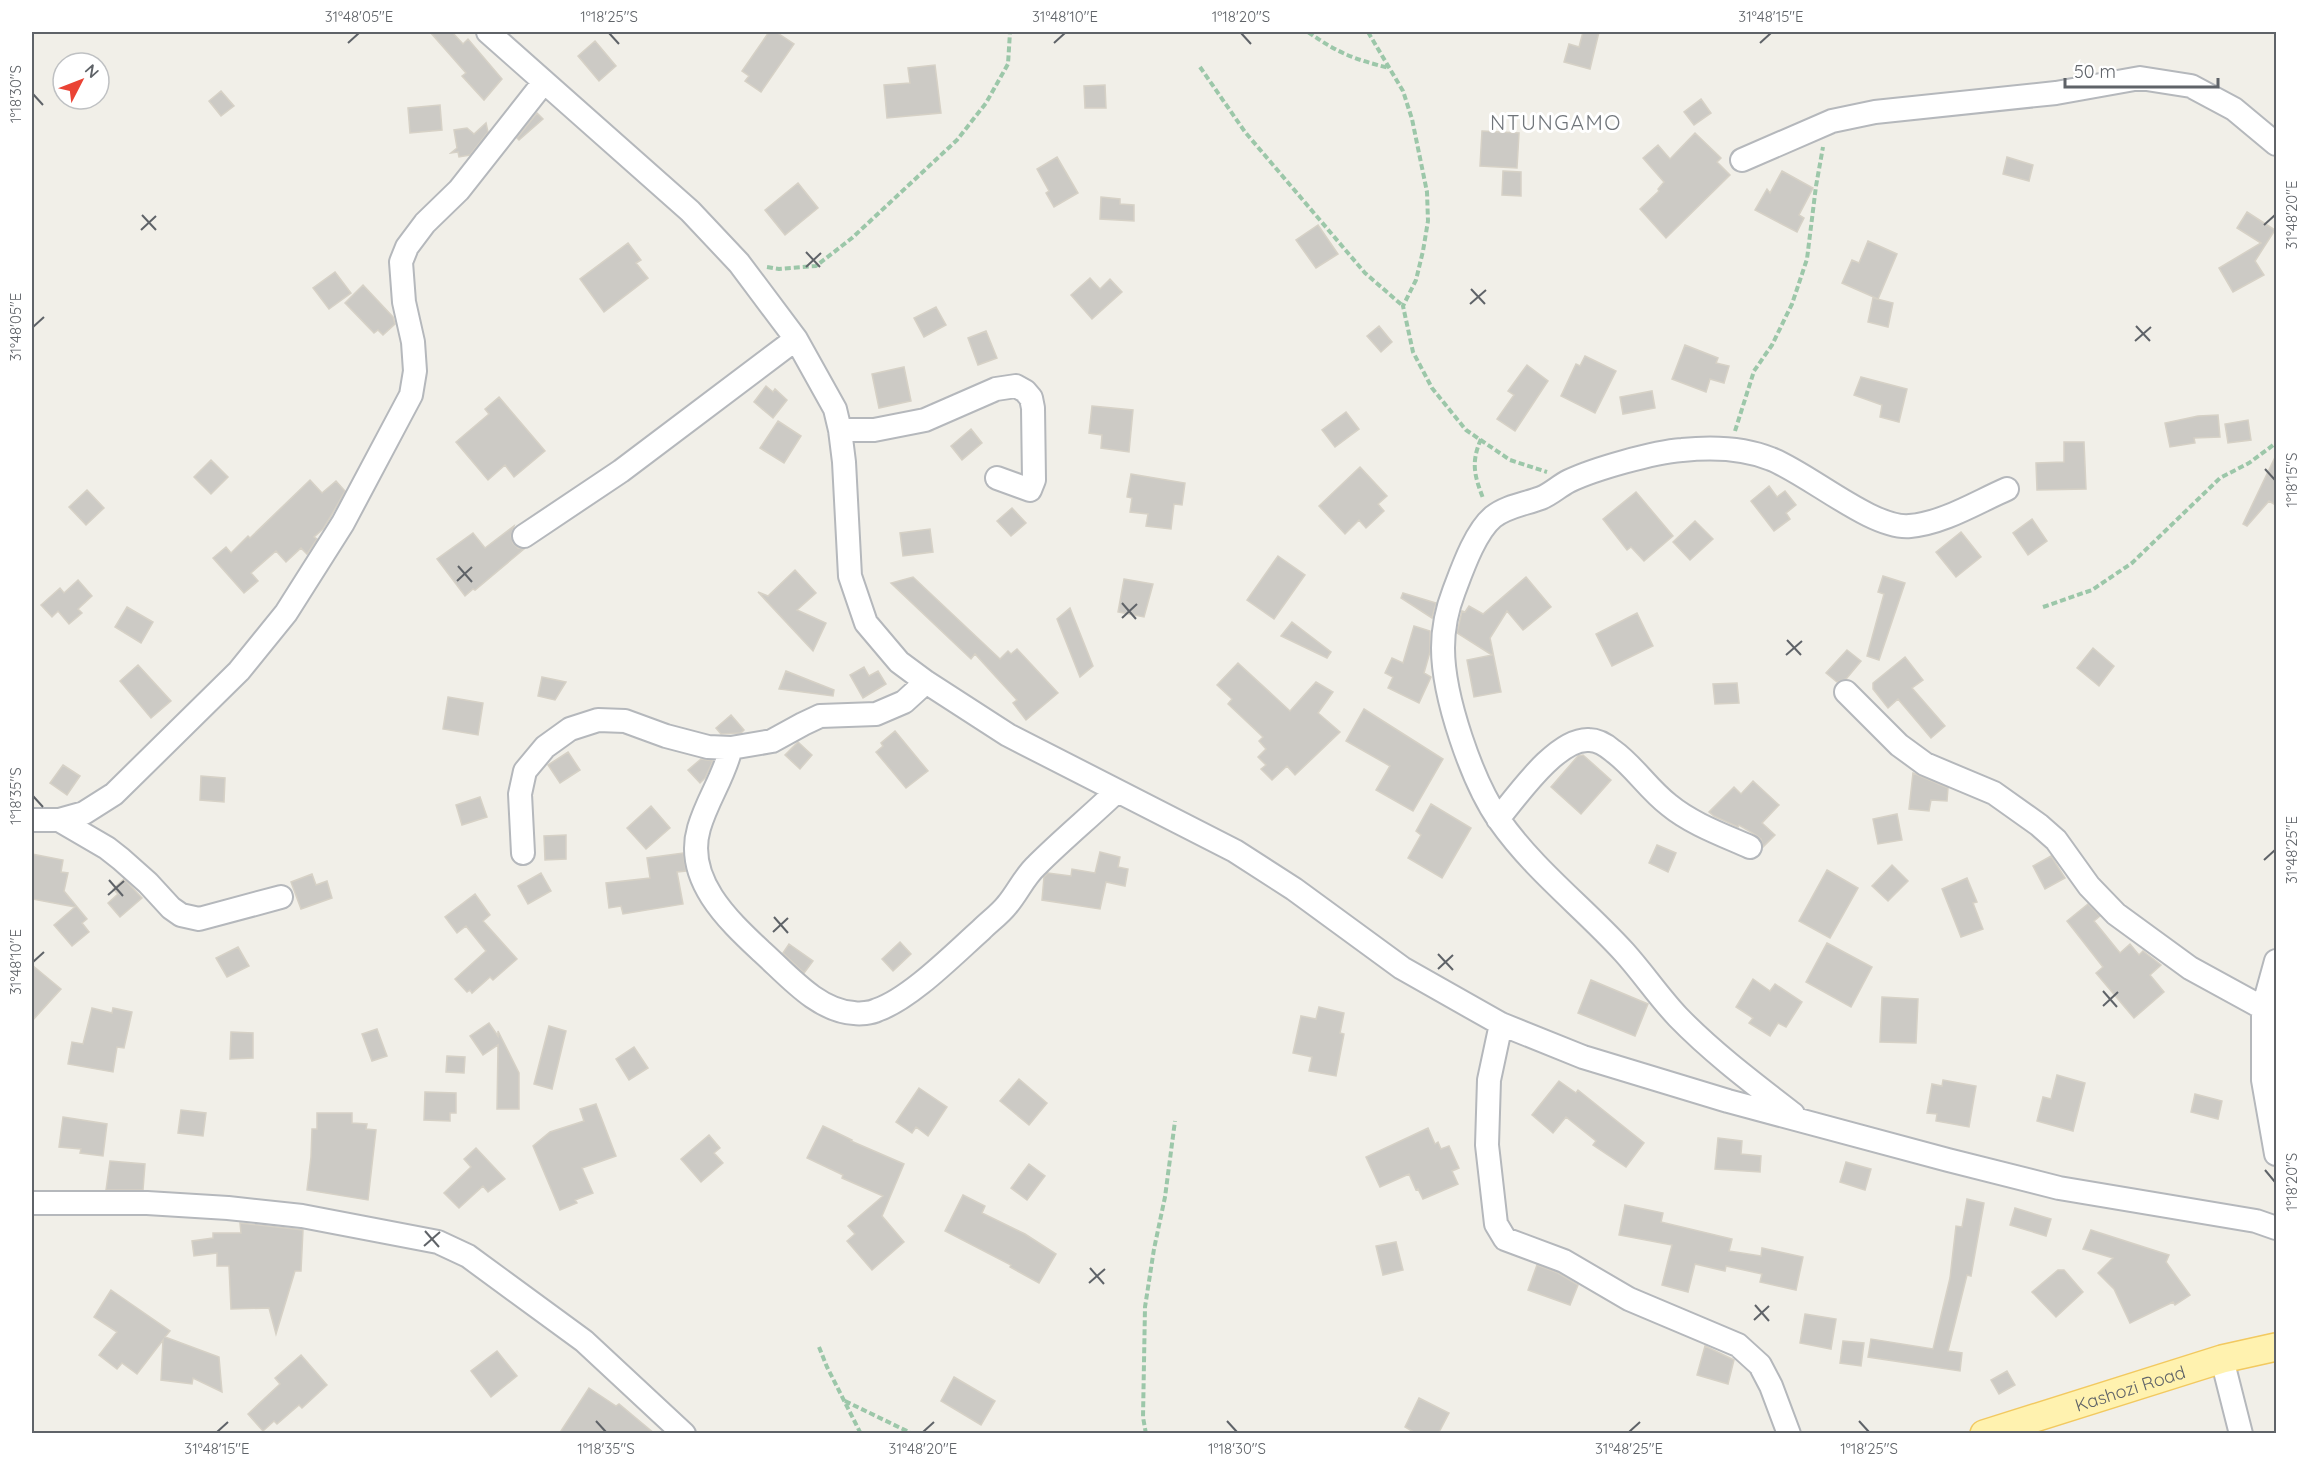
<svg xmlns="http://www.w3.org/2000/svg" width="2308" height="1465" font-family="Quicksand,sans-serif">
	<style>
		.building { fill: #cccac5; stroke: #d6d1c6; stroke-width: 1.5 }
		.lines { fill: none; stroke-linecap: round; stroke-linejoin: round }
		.minor-casing { stroke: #b5b8bc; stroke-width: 26 }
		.major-casing { stroke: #f2c960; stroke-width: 30 }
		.path { stroke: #9cc7a9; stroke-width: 4; stroke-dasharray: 6 3; stroke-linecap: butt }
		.minor { stroke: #fff; stroke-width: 22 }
		.major { stroke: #fff2af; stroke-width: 27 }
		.ticks { fill: none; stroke: #5f6368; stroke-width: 2 }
		.labels { text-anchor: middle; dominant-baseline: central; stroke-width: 6; stroke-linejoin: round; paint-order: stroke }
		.street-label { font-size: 18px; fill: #5f6368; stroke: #fff }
		.quarter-label { font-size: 21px; letter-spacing: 1.5px; fill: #70757a; stroke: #fff }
		.neatline { fill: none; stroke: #5f6368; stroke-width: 2 }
		.ticks-label { font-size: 15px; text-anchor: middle; fill: #5f6368 }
	</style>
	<rect width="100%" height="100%" fill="#f1efe8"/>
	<path class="building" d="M430,32H452L463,44L468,39L502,79L484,100L462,76L466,73Z
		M769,32H776L794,44L761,92L745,81L749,76L742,71Z
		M1583,32H1599L1590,69L1564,62L1569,44L1579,47Z
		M595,41L616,66L599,81L578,56Z
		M935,65L941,113L887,118L884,85L910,83L908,68Z
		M1105,85L1106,108H1085L1084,86Z
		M221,91L234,106L221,116L209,101Z
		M1701,99L1711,113L1694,125L1684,112Z
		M440,105L442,130L410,133L408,108Z
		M537,113L543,119L519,140L517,138Z
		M486,123L488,132L470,155L459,157L458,152L451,153L457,148L454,130L467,128L474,134Z
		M1482,131L1519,133L1517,168L1480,166Z
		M1695,133L1721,158L1717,162L1730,175L1666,238L1640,209L1659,191L1658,189L1664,182L1643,158L1658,145L1670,159Z
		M1057,157L1078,193L1054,207L1046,193L1049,191L1037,169Z
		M2007,157L2033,165L2029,181L2003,174Z
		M1503,171L1521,172V196L1502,195Z
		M1782,171L1813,188L1799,215L1804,218L1797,232L1755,210L1767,189L1770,193Z
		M798,183L818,208L785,235L765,210Z
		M1101,197L1120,199V204L1134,205V221L1100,219Z
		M2247,212L2275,230L2255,261L2264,275L2233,292L2219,268L2261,243L2237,228Z
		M1318,225L1338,254L1316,268L1296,240Z
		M1868,241L1897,254L1878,299L1842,283L1852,260L1859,263Z
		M628,243L641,260L636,263L648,278L604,312L580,279Z
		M335,272L351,293L329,309L313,288Z
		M1090,278L1100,289L1110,279L1122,292L1092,319L1071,295Z
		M363,285L393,317L395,324L383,335L378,330L374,333L345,303Z
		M1873,298L1893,303L1888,327L1868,322Z
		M936,307L946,325L924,337L914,318Z
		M1379,326L1392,342L1381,352L1367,336Z
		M986,331L997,358L978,365L968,338Z
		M1685,345L1718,358L1716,363L1729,366L1724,383L1710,379L1706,392L1672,379Z
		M1585,356L1616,371L1595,413L1561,396L1576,364L1580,366Z
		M1527,365L1548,381L1515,431L1497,419L1514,395L1508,391Z
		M904,367L911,401L879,408L872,374Z
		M1861,377L1907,389L1899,422L1880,417L1882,405L1854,395Z
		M766,386L773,392L775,389L787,400L773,418L754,402Z
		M1652,391L1655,408L1623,414L1620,397Z
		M499,397L545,451L514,477L505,465L488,480L456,442L489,414L485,409Z
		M1092,406L1133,410L1129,452L1101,448L1102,435L1089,433Z
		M1346,412L1359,429L1335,447L1322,430Z
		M2218,415L2220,437L2194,438L2195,443L2170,447L2165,423L2198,416Z
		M2248,420L2251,440L2228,443L2225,424Z
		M778,421L801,436L784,463L760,448Z
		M971,429L982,443L962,460L951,446Z
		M2064,442H2084L2086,489L2037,490L2036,463L2064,462Z
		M2277,453V506L2269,501L2247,526L2243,524Z
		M211,460L228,477L211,494L194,477Z
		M1360,467L1387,496L1378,504L1384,511L1366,528L1359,520L1345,534L1319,506Z
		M1131,474L1185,483L1182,505L1174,504L1171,529L1146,526L1148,514L1130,512L1132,498L1127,497Z
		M310,480L322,493L336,481L345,491L331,516L323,529L314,537L317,539L307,554L301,548L286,562L276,551L251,573L258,581L244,593L213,558L226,547L231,553L248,536L250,538Z
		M1769,486L1777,497L1785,491L1796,505L1786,513L1790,519L1774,531L1751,501Z
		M87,490L104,508L86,525L69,507Z
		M1636,492L1673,536L1644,561L1631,547L1627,550L1603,519Z
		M1012,508L1026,523L1011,536L997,521Z
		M2032,519L2047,541L2028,555L2013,533Z
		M1695,521L1713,539L1690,560L1673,542Z
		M514,526L511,536L513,543L518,548L524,549L475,590L473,589L465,596L437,559L473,533L485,548Z
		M930,529L933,552L903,556L900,533Z
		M1961,532L1981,557L1956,577L1936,552Z
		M1278,556L1305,575L1274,619L1247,600Z
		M795,570L816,593L797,610L826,623L813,651L758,592L768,596Z
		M1883,576L1905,583L1879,660L1867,656L1884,594L1878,592Z
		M913,577L1000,659L1008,651L1011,654L1017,649L1058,693L1026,720L1013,703L1017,700L975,654L971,659L891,583Z
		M1526,577L1551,607L1523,630L1507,611L1490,638L1501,692L1474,697L1467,660L1492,655L1457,633L1462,611L1465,612L1469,606L1483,614Z
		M1124,579L1153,584L1144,617L1118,612Z
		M78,580L92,596L78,609L82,613L69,624L58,611L52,617L41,605L60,588L64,593Z
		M1403,593L1436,603L1432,618L1401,598Z
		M127,607L153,622L141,643L115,627Z
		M1070,608L1093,666L1080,677L1057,619Z
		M1637,613L1653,646L1612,666L1596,634Z
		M1292,622L1331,652L1327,658L1281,636Z
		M1414,626L1430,631V652L1424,673L1431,677L1419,703L1388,688L1393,677L1385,673L1392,658L1403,663Z
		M2093,648L2114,666L2099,686L2077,668Z
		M1847,650L1861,661L1846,679L1837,682L1826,673Z
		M1905,657L1923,680L1912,688L1945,726L1931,738L1898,699L1888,708L1873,689V683Z
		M1238,663L1290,711L1316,682L1333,692L1318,713L1340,732L1295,775L1287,766L1272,780L1261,769L1266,765L1258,757L1266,749L1259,741L1263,737L1228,704L1232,699L1217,685Z
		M138,665L171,701L151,718L120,681Z
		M864,667L869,676L878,671L886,684L863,698L850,675Z
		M786,671L834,690L833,696L779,689Z
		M542,677L566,682L555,700L538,696Z
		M1737,683L1739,703L1715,704L1713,684Z
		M448,697L483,703L478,735L443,729Z
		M1364,709L1443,759L1413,811L1376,790L1390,766L1346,741Z
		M731,715L744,730L741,733L721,734L716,728Z
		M895,731L928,771L906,788L876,752L883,746L881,743Z
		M798,742L812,755L800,769L785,755Z
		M568,752L580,770L560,783L548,765Z
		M1583,755L1611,780L1581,814L1551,787L1578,756Z
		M701,759L713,761L705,778L700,783L688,770Z
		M63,765L80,776L67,795L50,783Z
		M1913,773L1948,788L1947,801L1931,800L1929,811L1909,809Z
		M201,776L225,778L224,802L200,800Z
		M1753,781L1779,805L1762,823L1775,835L1763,847L1761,839L1756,835L1739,825L1738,827L1714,816L1709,812L1734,787L1741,794Z
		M480,797L487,817L462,825L456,805Z
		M1431,804L1471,828L1442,878L1408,858L1421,835L1416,831Z
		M651,806L670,828L646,849L627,828Z
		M1897,814L1902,840L1878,844L1873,819Z
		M566,835V859L545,860L544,836Z
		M1657,845L1676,853L1668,872L1649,863Z
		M1100,852L1120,857L1118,867L1128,869L1125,886L1106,882L1100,909L1042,900L1044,877L1048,873L1071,876L1072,869L1095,873Z
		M683,853L686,871L677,872L683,904L623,914L621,906L609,908L606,883L650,878L647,858Z
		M32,854L63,860L61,872L68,873L64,891L87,919L82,923L89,932L72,946L54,925L75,907L32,899Z
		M2051,856L2065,878L2045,889L2033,866Z
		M1892,865L1908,881L1888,901L1872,886Z
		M1827,870L1858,888L1830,938L1799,921Z
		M541,873L551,891L528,904L518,886Z
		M312,874L316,885L327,881L332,898L301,909L291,882Z
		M1967,878L1977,902L1973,903L1983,929L1961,937L1942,889Z
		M124,879L142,898L120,917L108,903L118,894L113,889Z
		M475,894L490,915L483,921L517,959L493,980L490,977L472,993L470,990L467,992L455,979L486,951L466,926L457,933L445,917Z
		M2088,904L2100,916L2094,921L2120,953L2130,944L2139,955L2143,951L2161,965L2150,975L2164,992L2134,1018L2096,973L2103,967L2067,921Z
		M900,942L911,954L893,971L882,959Z
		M1827,943L1872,967L1851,1007L1806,982Z
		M789,944L813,961L804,973L783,953Z
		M238,947L249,966L227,977L216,958Z
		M32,965L61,989L32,1021Z
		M1753,979L1770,991L1775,984L1802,1002L1786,1027L1778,1023L1770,1036L1749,1023L1753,1018L1736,1007Z
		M1591,980L1648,1004L1635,1036L1578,1013Z
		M1882,997L1918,999L1916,1043L1880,1042Z
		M1319,1007L1344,1013L1340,1033L1344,1034L1336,1076L1309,1071L1312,1057L1293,1053L1301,1016L1316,1019Z
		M92,1008L112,1013L113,1008L132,1012L124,1048L117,1047L113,1072L68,1064L72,1042L83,1044Z
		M489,1023L498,1036V1031L519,1073V1109H497L498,1045L483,1055L470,1036Z
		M549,1026L566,1031L552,1089L534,1084Z
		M377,1029L387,1056L372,1061L362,1034Z
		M231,1032L253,1033V1058L230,1059Z
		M634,1047L648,1068L629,1080L616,1059Z
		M447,1056L465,1057L464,1073L446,1072Z
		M2057,1075L2085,1083L2073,1131L2037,1121L2043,1097L2051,1099Z
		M1019,1079L1047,1103L1029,1125L1000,1101Z
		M1943,1080L1976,1086L1969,1127L1936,1121L1937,1114L1927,1113L1932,1084L1942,1086Z
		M1559,1081L1576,1093L1578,1090L1644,1143L1626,1167L1593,1145L1596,1141L1566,1117L1553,1133L1532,1115Z
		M919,1088L947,1107L928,1136L916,1127L912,1133L896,1122Z
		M425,1092L456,1093V1113H450V1121L424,1120Z
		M2195,1094L2222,1101L2218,1119L2191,1112Z
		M596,1104L616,1156L582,1168L593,1193L575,1200L577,1203L560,1210L533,1146L550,1132L584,1121L580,1109Z
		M181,1110L206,1113L203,1136L178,1133Z
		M317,1113H352V1123L367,1124L366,1129L376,1130L368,1200L307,1190L311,1157L312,1129H317Z
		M63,1117L107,1124L103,1156L80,1153L81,1149L59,1147Z
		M823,1126L852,1140L851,1141L904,1164L882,1216L904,1242L872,1270L847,1241L855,1234L848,1226L883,1196L842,1178L843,1175L807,1158Z
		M1428,1128L1435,1144L1438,1142L1441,1149L1449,1146L1459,1168L1452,1171L1458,1184L1423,1199L1418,1189L1416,1190L1409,1174L1380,1187L1366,1157Z
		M709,1135L720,1148L714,1153L723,1163L701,1182L681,1159Z
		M1718,1138L1742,1141L1741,1154L1761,1156L1760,1172L1715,1169Z
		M476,1148L505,1179L488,1192L483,1186L459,1208L444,1193L471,1167L464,1159Z
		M110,1161L145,1164L143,1190H106Z
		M1846,1162L1871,1169L1865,1190L1840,1182Z
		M1029,1164L1045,1176L1027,1200L1011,1188Z
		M963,1195L985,1206L982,1213L1025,1234L1056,1254L1039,1283L1010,1267L1011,1265L945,1231Z
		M1967,1199L1984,1203L1971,1276L1967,1275L1948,1351L1962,1353L1960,1371L1868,1357L1871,1339L1933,1349L1950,1278L1956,1226L1962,1227Z
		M1625,1205L1663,1213L1661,1222L1732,1239L1729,1251L1761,1256L1762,1248L1803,1257L1796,1290L1760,1282L1762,1274L1726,1266L1725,1271L1695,1264L1688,1292L1662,1285L1672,1245L1619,1235Z
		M2015,1208L2051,1219L2046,1236L2010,1225Z
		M240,1223L303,1230L301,1271H295L276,1334L269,1308L231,1309L229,1266H217V1253L194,1256L192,1241L213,1238V1233H241Z
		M2091,1230L2169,1255L2166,1262L2190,1295L2175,1305L2173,1302L2130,1323L2114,1289L2098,1273L2113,1258L2083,1249Z
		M1396,1242L1403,1270L1383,1275L1376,1246Z
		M1537,1265L1558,1273L1578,1285L1570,1305L1528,1290Z
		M2058,1270H2064L2083,1292L2056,1317L2032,1292Z
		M111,1290L170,1331L165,1337L219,1357L222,1392L193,1378L192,1384L161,1380L163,1340L137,1374L122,1363L117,1369L99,1355L117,1332L94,1317Z
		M1805,1314L1836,1319L1831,1349L1800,1343Z
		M1843,1341L1864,1343L1861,1366L1840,1363Z
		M1705,1346L1734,1360L1728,1384L1697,1375Z
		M497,1351L517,1376L491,1397L471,1371Z
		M301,1355L327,1385L302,1408L299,1405L277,1424L274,1421L263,1431L248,1414L280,1384L275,1378Z
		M2007,1371L2015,1385L1999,1394L1991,1380Z
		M954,1377L995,1401L981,1425L941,1401Z
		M589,1388L616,1406L619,1404L655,1434H559Z
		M1419,1398L1449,1413L1438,1434H1417L1405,1427Z"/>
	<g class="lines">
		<defs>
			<path id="minor" d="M488,32L690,211L739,263L796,339L835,409L840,430L844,462L850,576L866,623L899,662L926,682L1008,735L1235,851L1294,889L1402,968L1501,1024L1583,1057L1728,1101L1948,1160L2059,1188L2256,1221L2276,1228
				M1742,160L1832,121L1875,112L2056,93L2140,78L2191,86L2234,109L2276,144
				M840,430H874L925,420L996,389L1016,386L1025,391L1031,398L1033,408L1034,480L1030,490L997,478
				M524,536L621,471L796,339
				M1846,692L1899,745L1925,764L1994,793L2039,825L2056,840L2089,886L2116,914L2190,968L2263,1008
				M731,748C724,777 707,800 699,828C684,879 728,920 761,951C787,974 817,1011 854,1013C860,1014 871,1013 877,1010C910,999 954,954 981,930C989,922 1000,914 1007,905C1018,892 1024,877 1037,865C1063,839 1091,816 1117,791
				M1498,819C1517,796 1557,738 1589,740C1598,740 1606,745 1613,751C1634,766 1648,789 1669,805C1692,824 1723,835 1750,847
				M32,820H59L84,813L114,794L239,671L286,613L343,523L411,395L415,371L413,342L404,302L401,262L407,247L425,223L459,190L544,82
				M59,820L107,848L121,859L148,883L171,908L181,915L199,919L281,897
				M523,853L520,794L525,771L545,747L570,729L598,720L625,721L666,736L708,747L731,748L772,741L803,724L820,716L876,714L904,702L926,682
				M2276,961L2263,1008V1080L2276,1154
				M1501,1024L1489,1080L1487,1145L1496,1224L1505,1239L1564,1261L1629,1299L1738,1345L1760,1365L1771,1386L1789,1434
				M1793,1114C1753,1083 1713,1053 1678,1017C1659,997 1643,973 1624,952C1583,907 1534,870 1499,820C1472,781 1443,697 1443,648C1443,629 1447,609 1454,591C1462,570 1475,532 1493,517C1507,506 1525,504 1541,498C1551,494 1559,486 1569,481C1594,469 1654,452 1682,450C1711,447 1744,448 1771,459C1808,473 1873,530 1910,526C1944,523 1977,502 2007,489
				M32,1203H147L228,1208L302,1216L438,1242L468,1256L584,1341L684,1434
				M2222,1359L2241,1434"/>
			<g id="major">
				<path id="s1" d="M1984,1434L2222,1359L2276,1347"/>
			</g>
		</defs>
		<use href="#minor" class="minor-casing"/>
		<use href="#major" class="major-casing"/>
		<path class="path" d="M1308,32C1338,53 1353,59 1389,68
			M1368,32L1403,91L1412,119L1427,192L1428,221L1423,251L1416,280L1403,306L1413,352L1432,388L1466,430L1510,460L1547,472
			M1200,67L1245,132L1365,273L1403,306
			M767,267L779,269L816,266L852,238L957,140L986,103L1008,64L1010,32
			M1735,431L1754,371L1772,345L1792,304L1807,259L1816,186L1823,147
			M1481,439C1471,462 1474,475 1483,498
			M2043,607L2092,590L2132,563L2220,478L2249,463L2276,443
			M819,1347L827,1367L861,1434
			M845,1401L913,1434
			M1146,1434L1143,1417L1145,1307L1154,1249L1165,1197L1175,1121"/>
		<use href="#minor" class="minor"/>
		<use href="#major" class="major"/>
	</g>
	<path class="ticks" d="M609,33L619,44M1241,33L1251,44M348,43L359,33M1054,43L1065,33M1760,43L1771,33M33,94L43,105M142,215L156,230M2264,225L2275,215M141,230L156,216M806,252L820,267M806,267L821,253M1471,289L1485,304M1470,304L1486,290M2136,326L2150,341M33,327L44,317M2135,341L2151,327M2265,469L2275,480M458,566L472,582M457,581L472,567M1122,603L1136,619M1122,618L1137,604M1787,640L1801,655M1786,655L1802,641M33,796L43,807M2264,860L2275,850M109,880L123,896M108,895L124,881M774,917L788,933M773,932L788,918M1438,954L1453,970M33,962L44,952M1438,969L1453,955M2103,991L2117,1007M2103,1006L2118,992M2265,1170L2275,1182M425,1231L439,1247M424,1246L440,1232M1090,1268L1104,1284M1089,1283L1105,1269M1755,1305L1769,1321M1754,1320L1769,1306M596,1421L606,1432M1227,1421L1237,1432M1859,1421L1869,1432M217,1432L228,1422M923,1432L934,1422M1629,1432L1640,1422"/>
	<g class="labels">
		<g class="street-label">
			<text stroke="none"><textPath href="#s1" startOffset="153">Kashozi Road</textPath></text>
		</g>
		<g class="quarter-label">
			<text x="1556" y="122">NTUNGAMO</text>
		</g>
	</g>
	<rect width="2308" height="1465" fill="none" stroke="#ffffff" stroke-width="66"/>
	<g transform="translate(81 81) rotate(48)"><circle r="28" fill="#ffffff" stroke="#bfc1c3" stroke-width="1.5"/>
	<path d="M0-4.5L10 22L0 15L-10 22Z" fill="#ea4335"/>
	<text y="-9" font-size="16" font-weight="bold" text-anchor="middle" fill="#5f6368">N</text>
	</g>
	<path d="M2065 78v9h153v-9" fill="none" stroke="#5f6368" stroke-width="3"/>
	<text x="2074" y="78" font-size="18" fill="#5f6368" stroke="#ffffff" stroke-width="4.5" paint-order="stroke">50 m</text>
	<rect x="33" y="33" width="2242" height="1399" class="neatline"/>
	<g class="ticks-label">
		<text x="359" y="22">31°48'05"E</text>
		<text x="609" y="22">1°18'25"S</text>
		<text x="1065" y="22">31°48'10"E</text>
		<text x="1241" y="22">1°18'20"S</text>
		<text x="1771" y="22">31°48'15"E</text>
		<text transform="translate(16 94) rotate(-90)" y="5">1°18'30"S</text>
		<text transform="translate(2292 215) rotate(-90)" y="5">31°48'20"E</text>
		<text transform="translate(16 327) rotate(-90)" y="5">31°48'05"E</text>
		<text transform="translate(2292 480) rotate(-90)" y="5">1°18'15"S</text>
		<text transform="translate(16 796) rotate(-90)" y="5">1°18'35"S</text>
		<text transform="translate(2292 850) rotate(-90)" y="5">31°48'25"E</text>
		<text transform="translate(16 962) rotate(-90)" y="5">31°48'10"E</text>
		<text transform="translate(2292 1182) rotate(-90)" y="5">1°18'20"S</text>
		<text x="217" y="1454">31°48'15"E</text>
		<text x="606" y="1454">1°18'35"S</text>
		<text x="923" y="1454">31°48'20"E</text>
		<text x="1237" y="1454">1°18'30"S</text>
		<text x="1629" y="1454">31°48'25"E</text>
		<text x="1869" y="1454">1°18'25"S</text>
	</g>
</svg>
